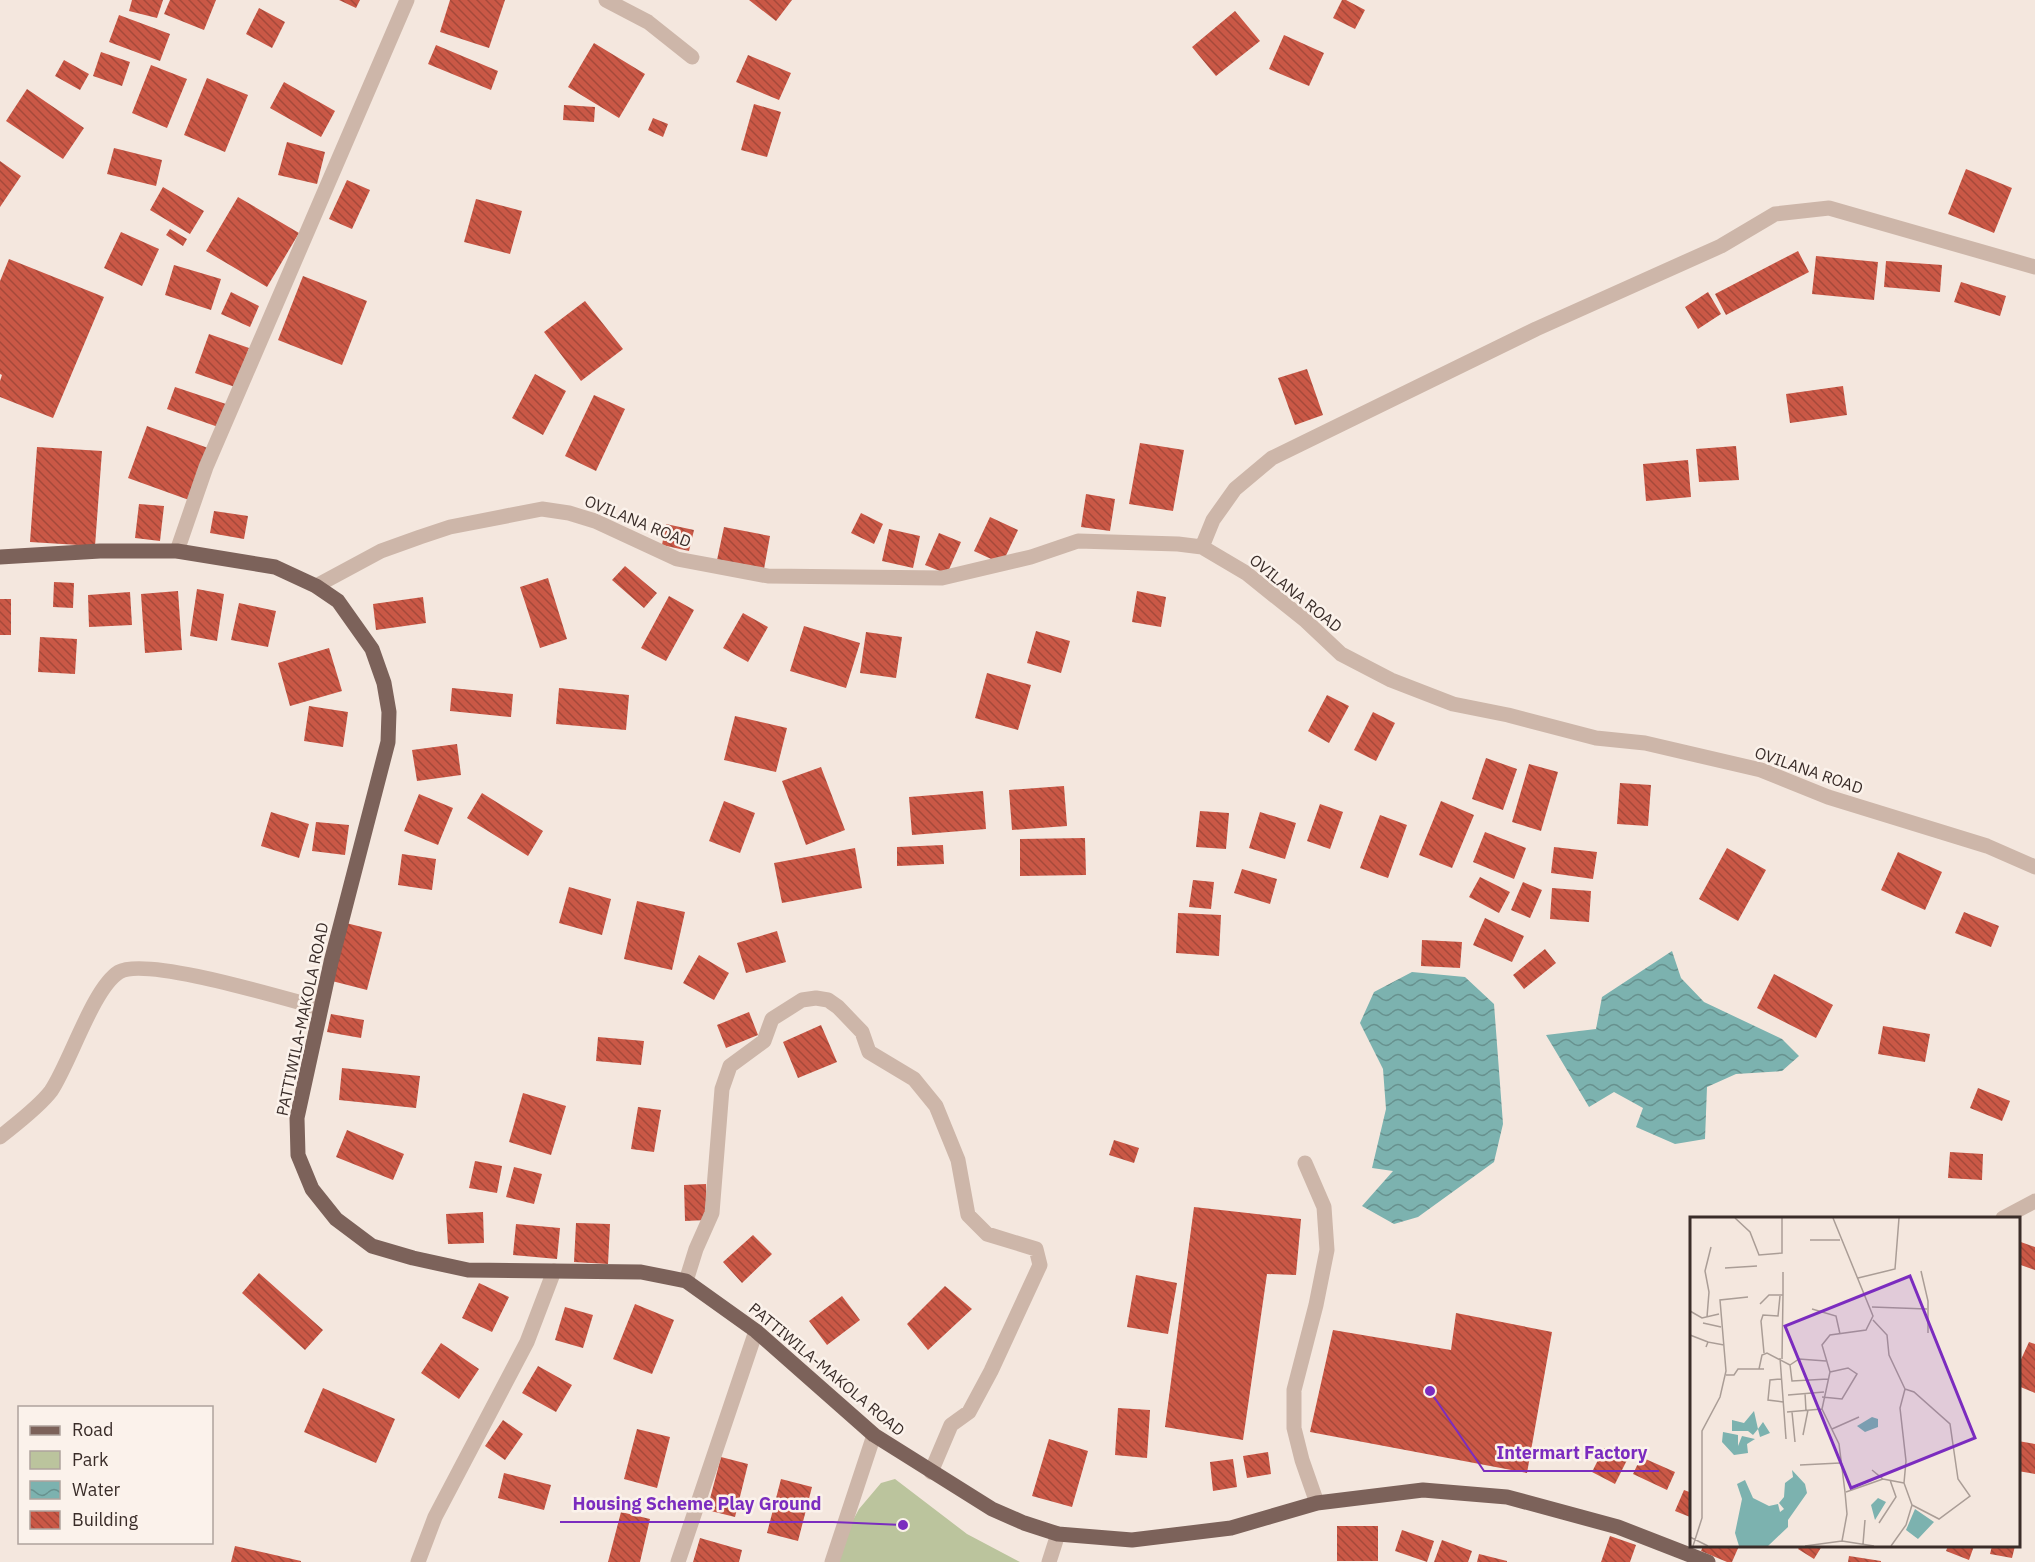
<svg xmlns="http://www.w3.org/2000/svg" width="2035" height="1562" font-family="'IBM Plex Sans',sans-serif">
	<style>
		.green { fill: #bbc49d }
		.water { fill: url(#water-waves) }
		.building { fill: url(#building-back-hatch) }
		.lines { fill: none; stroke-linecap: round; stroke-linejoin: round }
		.minor { stroke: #cdb6a9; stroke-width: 15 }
		.major { stroke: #7c625a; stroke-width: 15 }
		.labels { text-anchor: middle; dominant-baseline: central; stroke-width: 5; stroke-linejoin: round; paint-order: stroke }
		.street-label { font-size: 16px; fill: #3a2d29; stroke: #fbf2eb }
		.inset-road { fill: none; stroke: #aa9d96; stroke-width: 1.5 }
		.view { fill: #7b2cbf; fill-opacity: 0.15; stroke: #7b2cbf; stroke-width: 3 }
		.inset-edge { fill: none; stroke: #3a2d29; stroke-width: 3 }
		.leader { fill: none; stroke: #7b2cbf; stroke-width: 2 }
		.callout-dot { fill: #7b2cbf; stroke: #fbf2eb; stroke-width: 2 }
		.callout-label { font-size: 18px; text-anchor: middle; font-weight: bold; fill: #7b2cbf; stroke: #fbf2eb; stroke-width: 5; stroke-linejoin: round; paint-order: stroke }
	</style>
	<defs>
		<pattern id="water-waves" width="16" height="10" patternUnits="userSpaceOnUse" patternTransform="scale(1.5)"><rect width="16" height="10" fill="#7cb2af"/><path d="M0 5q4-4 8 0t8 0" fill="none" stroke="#67918e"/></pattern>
		<pattern id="building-back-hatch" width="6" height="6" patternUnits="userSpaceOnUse" patternTransform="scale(1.5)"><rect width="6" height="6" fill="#ca5846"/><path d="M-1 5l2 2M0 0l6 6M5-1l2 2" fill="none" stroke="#a5493a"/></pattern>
	</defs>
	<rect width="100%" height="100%" fill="#f4e7de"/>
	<path class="green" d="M895,1479L967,1534L1020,1562H838L845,1535L859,1509L881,1483Z"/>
	<path class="water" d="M1672,951L1681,978L1704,1002L1782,1039L1799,1056L1782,1071L1736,1074L1707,1087L1705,1139L1675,1144L1636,1127L1643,1108L1614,1092L1589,1107L1546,1035L1596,1029L1602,997Z
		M1412,972L1465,977L1494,1004L1503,1124L1494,1162L1418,1217L1394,1224L1362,1206L1393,1171L1372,1168L1386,1109L1383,1069L1360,1023L1374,992Z"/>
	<path class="building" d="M132,0H163L157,18L129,11Z
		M170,0H216L204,30L164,14Z
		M339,0H360L356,8Z
		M450,0H505L489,48L440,32Z
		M749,0H792L776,21Z
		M1342,0H1346L1365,10L1355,29L1333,18Z
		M259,8L285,22L272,48L246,34Z
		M1235,11L1260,41L1216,76L1192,47Z
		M119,15L170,34L160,61L109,42Z
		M1284,35L1324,53L1309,86L1269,69Z
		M594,43L645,74L619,118L568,87Z
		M436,45L498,71L491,90L428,64Z
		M101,52L130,62L122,86L93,76Z
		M748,55L791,73L779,100L736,82Z
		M64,60L89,74L80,90L55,76Z
		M151,65L187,79L167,128L132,113Z
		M207,78L248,95L225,152L184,135Z
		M284,82L335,111L321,137L270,108Z
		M27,89L84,128L63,159L6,121Z
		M754,104L781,112L767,157L741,150Z
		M564,105L595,107L594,122L563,120Z
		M653,118L668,124L663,137L648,130Z
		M287,142L325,152L317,184L278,175Z
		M114,148L162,160L156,186L107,174Z
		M0,161L21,176L0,207Z
		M1966,169L2012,188L1994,233L1948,214Z
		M347,180L370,190L352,229L329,219Z
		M163,187L204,211L190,234L150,210Z
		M238,197L299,233L267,287L206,251Z
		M476,199L522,211L510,254L464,242Z
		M170,229L187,239L183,246L166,235Z
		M121,232L159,249L142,286L104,268Z
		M1798,251L1809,272L1726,315L1715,294Z
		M1816,256L1878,262L1874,300L1812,294Z
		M9,259L104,297L53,418L0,397V381L2,375L0,374V281Z
		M1886,261L1942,265L1940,292L1884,287Z
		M174,265L221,279L211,310L165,295Z
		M303,276L367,301L342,365L278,340Z
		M1961,282L2006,296L2000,316L1954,302Z
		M231,292L259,306L250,327L221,314Z
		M1708,292L1721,314L1698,329L1685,307Z
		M585,301L623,349L581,381L544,332Z
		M209,334L249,348L235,387L195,373Z
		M1307,369L1323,415L1295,425L1278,378Z
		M535,374L566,391L543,435L512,418Z
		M1843,386L1847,415L1790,423L1786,394Z
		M175,387L229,405L221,428L167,409Z
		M594,395L625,409L596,471L565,456Z
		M147,426L208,448L189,500L128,478Z
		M1140,443L1184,450L1173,511L1129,504Z
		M1736,446L1739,480L1699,482L1696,449Z
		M37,447L102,451L95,546L30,542Z
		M1688,460L1691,497L1646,501L1643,464Z
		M1086,494L1115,499L1110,531L1081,527Z
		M139,504L164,506L160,541L135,538Z
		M214,511L248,516L244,539L210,533Z
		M861,513L883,524L874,544L851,533Z
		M990,517L1018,530L1002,564L974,551Z
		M666,524L694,530L689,551L662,545Z
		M724,527L770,536L764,569L717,560Z
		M889,529L920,536L913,568L882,561Z
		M939,533L961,542L947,574L925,565Z
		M625,566L657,593L644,608L612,580Z
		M548,578L567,639L540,648L520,587Z
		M54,582L74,583L73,608L53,607Z
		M197,589L224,594L217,641L190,636Z
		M178,591L182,650L145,653L141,594Z
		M1137,591L1166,597L1161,627L1132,622Z
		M130,592L132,625L89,627L88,595Z
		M669,596L694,610L666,661L641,648Z
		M423,597L426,623L376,630L373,604Z
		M0,599H11V635H0Z
		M239,603L276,611L268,647L231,640Z
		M743,613L768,627L748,662L723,648Z
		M804,626L860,643L846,688L790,671Z
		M1036,631L1070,641L1061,673L1027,663Z
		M866,632L902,637L896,678L860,673Z
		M40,637L77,639L75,674L38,672Z
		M329,648L342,691L290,706L278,663Z
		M987,673L1031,685L1018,730L975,718Z
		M452,688L513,694L511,717L450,711Z
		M559,688L629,695L626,730L556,724Z
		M1327,695L1349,706L1329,743L1308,731Z
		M309,706L348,712L343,747L304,741Z
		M1373,712L1395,723L1376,761L1354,750Z
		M735,716L787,728L776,772L724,760Z
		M457,744L461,775L417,781L412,750Z
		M1486,758L1517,769L1503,810L1472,799Z
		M1529,764L1558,772L1541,831L1512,822Z
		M821,767L845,830L806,845L782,781Z
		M1620,783L1651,785L1648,826L1617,824Z
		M1064,786L1067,826L1012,830L1009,790Z
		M983,791L986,829L912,835L909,797Z
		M482,793L543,831L528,856L467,818Z
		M419,794L453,808L438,845L404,831Z
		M724,801L755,813L740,853L709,841Z
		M1441,801L1474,815L1452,868L1419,855Z
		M1320,804L1343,812L1330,849L1307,841Z
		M1200,811L1229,813L1226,849L1196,847Z
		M271,812L309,824L299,858L261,846Z
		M1260,812L1296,823L1285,859L1249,848Z
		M1380,815L1407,825L1388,878L1360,868Z
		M316,822L349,825L345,855L312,851Z
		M1485,832L1526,848L1514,879L1473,862Z
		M1085,838L1086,875L1020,876V839Z
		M943,845L944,864L897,866V847Z
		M1554,847L1597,852L1593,879L1551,873Z
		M855,848L862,888L782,903L774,863Z
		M1727,848L1766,870L1738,921L1699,899Z
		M1898,852L1942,872L1925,910L1881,890Z
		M402,854L436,859L432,890L398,885Z
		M1242,869L1277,879L1270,904L1234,893Z
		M1480,877L1510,892L1499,913L1469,897Z
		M1193,880L1214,882L1211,909L1189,907Z
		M1523,882L1542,890L1530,918L1511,910Z
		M569,887L611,899L602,935L559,923Z
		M1552,888L1591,891L1589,922L1550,919Z
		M637,901L685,912L672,970L624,959Z
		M1964,912L1999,926L1991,947L1955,933Z
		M1178,913L1221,915L1219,956L1176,953Z
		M1485,918L1524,936L1512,962L1473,945Z
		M346,923L382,932L367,990L332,981Z
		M777,931L786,962L746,973L737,943Z
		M1422,940L1462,942L1460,968L1421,966Z
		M1545,949L1556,963L1524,989L1513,975Z
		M699,955L729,973L714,1000L683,983Z
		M1774,974L1833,1005L1816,1038L1757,1008Z
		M749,1012L758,1035L726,1048L717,1025Z
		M331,1014L364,1020L361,1038L327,1032Z
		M821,1025L837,1062L798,1078L783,1042Z
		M1883,1026L1930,1034L1925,1062L1878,1054Z
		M598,1037L644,1041L641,1065L596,1061Z
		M342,1068L420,1076L416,1108L339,1100Z
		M1978,1088L2010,1101L2002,1121L1970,1108Z
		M523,1093L566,1106L551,1155L509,1142Z
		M638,1107L661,1110L654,1152L631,1149Z
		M347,1130L404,1154L393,1180L336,1157Z
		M1114,1140L1139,1148L1134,1163L1109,1155Z
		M1950,1152L1983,1154L1982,1180L1948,1178Z
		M475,1161L502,1166L497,1193L469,1188Z
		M514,1167L542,1174L534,1204L506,1197Z
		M706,1184L707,1220L685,1221L684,1185Z
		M1194,1207L1301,1219L1296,1275L1267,1274L1243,1440L1165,1427Z
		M483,1212L484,1243L448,1244L446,1214Z
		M576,1223L610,1224L608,1264L574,1262Z
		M516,1224L560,1228L557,1259L513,1255Z
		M753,1235L772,1254L742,1283L723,1262Z
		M2018,1241L2035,1247V1270L2018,1264Z
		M259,1273L323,1330L305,1350L242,1293Z
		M1136,1275L1177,1283L1168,1334L1127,1327Z
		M479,1283L509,1297L492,1332L462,1318Z
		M945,1286L972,1309L928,1350L907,1324Z
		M842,1296L860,1320L827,1345L809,1321Z
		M635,1304L674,1320L652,1374L613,1359Z
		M565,1307L593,1315L583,1348L555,1340Z
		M1456,1313L1552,1332L1527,1473L1310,1432L1333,1330L1451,1350Z
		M2029,1342L2035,1344V1393L2018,1386V1366Z
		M441,1343L479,1369L459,1399L421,1373Z
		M538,1366L572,1385L556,1412L522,1393Z
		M323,1388L395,1419L376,1463L304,1432Z
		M1118,1408L1150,1410L1147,1458L1115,1455Z
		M503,1420L523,1434L505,1460L485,1446Z
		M637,1429L670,1437L657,1488L624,1479Z
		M1049,1439L1088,1451L1072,1507L1032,1496Z
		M2018,1441L2035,1444V1474L2018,1471Z
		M1604,1448L1627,1460L1615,1484L1592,1472Z
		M1268,1452L1271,1474L1247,1478L1243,1456Z
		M721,1457L748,1464L735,1517L707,1510Z
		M1641,1457L1675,1472L1667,1490L1633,1474Z
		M1233,1459L1237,1487L1213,1491L1210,1462Z
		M504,1473L551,1485L544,1510L498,1498Z
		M781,1479L812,1487L798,1541L767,1533Z
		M1684,1490L1692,1493L1690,1517L1675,1511Z
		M621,1512L650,1519L640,1562H608Z
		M1337,1526H1378V1561H1337Z
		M1402,1530L1434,1541L1427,1562L1395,1551Z
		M1610,1536L1636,1545L1630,1562H1601Z
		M700,1538L742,1550L739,1562H693Z
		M1442,1540L1472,1551L1468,1562H1434Z
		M235,1546L301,1561V1562H231Z
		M1703,1546H1739L1732,1562H1727L1701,1551Z
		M1800,1546H1822L1814,1559L1798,1549Z
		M1948,1546H1974L1969,1560L1946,1551Z
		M1992,1546H2015L2012,1558L1990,1554Z
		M1479,1554L1507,1561V1562H1477Z
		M1849,1556L1881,1561V1562H1848Z"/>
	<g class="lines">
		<path class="minor" d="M606,0L648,22L692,57
			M1202,547L1213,520L1235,489L1272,458L1536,329L1721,246L1775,214L1829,208L2035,267
			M177,551L206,467L407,0
			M316,586L381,551L420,537L450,527L542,509L569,513L595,521L677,559L768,576L942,578L1031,557L1078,541L1178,544L1202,547L1246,573L1306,621L1341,654L1391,680L1453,704L1508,715L1596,738L1645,743L1761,770L1828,797L1987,846L2035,867
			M0,1137C16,1124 39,1107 51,1091C70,1063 93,988 119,972C146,956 285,999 320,1008
			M1305,1163L1324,1207L1327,1250L1316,1305L1294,1390V1428L1302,1460L1317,1503
			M2003,1218L2035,1201
			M686,1281L696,1249L712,1213L722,1089L730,1066L764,1041L772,1019L802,1000L816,998L828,1000L838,1007L862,1032L869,1052L914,1079L936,1106L958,1160L968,1215L987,1234L1036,1249L1040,1265L991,1371L969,1412L951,1425L931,1472
			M418,1562L435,1517L527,1342L554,1271
			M678,1562L756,1331
			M832,1562L874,1435
			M1049,1562L1058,1534"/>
		<path class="major" d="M0,557L100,551H177L275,567L316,586L338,601L372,649L384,683L389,712L388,742L331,962L297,1118L298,1155L312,1189L336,1219L372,1246L413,1258L468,1270L641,1272L686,1281L756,1331L874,1435L992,1509L1024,1523L1058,1534L1132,1540L1231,1528L1317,1503L1423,1490L1507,1497L1618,1527L1708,1562"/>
	</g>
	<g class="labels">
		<g class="street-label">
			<text transform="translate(638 521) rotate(22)">OVILANA ROAD</text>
			<text transform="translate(1296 593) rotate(39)">OVILANA ROAD</text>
			<text transform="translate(1809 770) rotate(19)">OVILANA ROAD</text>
			<text transform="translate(302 1019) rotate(-78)">PATTIWILA-MAKOLA ROAD</text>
			<text transform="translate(827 1369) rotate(40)">PATTIWILA-MAKOLA ROAD</text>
		</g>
	</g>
	<g transform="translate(1690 1217)">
		<rect width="330" height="330" fill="#f4e7de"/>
		<path d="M64,194L68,212L73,205L80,216L70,220L68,212L63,218L58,214H42V203L54,206ZM182,200L188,202V210L175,215L167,209ZM33,215L48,218V229L52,219L65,222L57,227L58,236L44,238L32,225ZM102,253L115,267L117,276L98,303V310L78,329H49L45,316L52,282L47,267L55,263L63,281L79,289L88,287L90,295L94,292L89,286L94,280L95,266L103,260ZM188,281L196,285L185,303L181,288ZM225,292L244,305L228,322L216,313Z" fill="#7cb2af"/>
		<path class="inset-road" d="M45,1L60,15L69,38L92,36V1M143,1L183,99L176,113L140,118L132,128L140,155L132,192L149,227L155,275L157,297L152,324M120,23H150M35,51L67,49M231,54L238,84V116M168,61L205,52L209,1M93,78V55M70,87L79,78H93L92,142M182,90L237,92M122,92L146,99L150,117M0,94L12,101L29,97M17,100L19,75L15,54L21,30M183,103L197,118L199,138L215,172L210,191L216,244L214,266L222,288L216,308L201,329M13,106L31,110M0,118L18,125M16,130L18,125L34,128M74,136L71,104L73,98L88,99L90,79M90,141L96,222M100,148L102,164L138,162M100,148L109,142L136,144M69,152L72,138L77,136L100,148M36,158H44L48,152H74M91,162L80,163L78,183L93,185M215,172L224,175L260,207L268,262L280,279L249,302L222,288M115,176L116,194M98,178L134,175M132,180L152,182L167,157L158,151L140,155M97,195L132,192M102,195L105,225M142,212L169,200M113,218L118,193M110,248L150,246M182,253L193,262L214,266M156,275L193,262M189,306L206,280L200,263M0,320L18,329M173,327L175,303M3,329L12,301V214L30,180L36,154L30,83L58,80M115,329L152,324L184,329"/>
		<path class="view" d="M220,59L285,221L161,271L95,109Z"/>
		<rect width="330" height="330" class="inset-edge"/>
	</g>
	<path class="leader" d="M1430 1391L1484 1471H1659M903 1525L833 1522H560"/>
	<g class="callout-dot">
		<circle cx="1430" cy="1391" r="6"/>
		<circle cx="903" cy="1525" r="6"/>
	</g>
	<g class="callout-label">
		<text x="1572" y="1459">Intermart Factory</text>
		<text x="697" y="1510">Housing Scheme Play Ground</text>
	</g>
	<rect x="18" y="1406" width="195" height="138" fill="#fbf2eb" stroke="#aea39d" stroke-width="1.5"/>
	<rect x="30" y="1426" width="30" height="9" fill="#7c625a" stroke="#aea39d" stroke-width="1.5"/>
	<text x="72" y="1436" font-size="18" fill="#3a2d29">Road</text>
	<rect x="30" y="1451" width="30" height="18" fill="#bbc49d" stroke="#aea39d" stroke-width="1.5"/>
	<text x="72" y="1466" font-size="18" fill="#3a2d29">Park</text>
	<rect x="30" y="1481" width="30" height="18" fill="url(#water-waves)" stroke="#aea39d" stroke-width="1.5"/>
	<text x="72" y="1496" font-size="18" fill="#3a2d29">Water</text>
	<rect x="30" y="1511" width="30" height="18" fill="url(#building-back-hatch)" stroke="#aea39d" stroke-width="1.5"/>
	<text x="72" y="1526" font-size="18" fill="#3a2d29">Building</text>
</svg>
